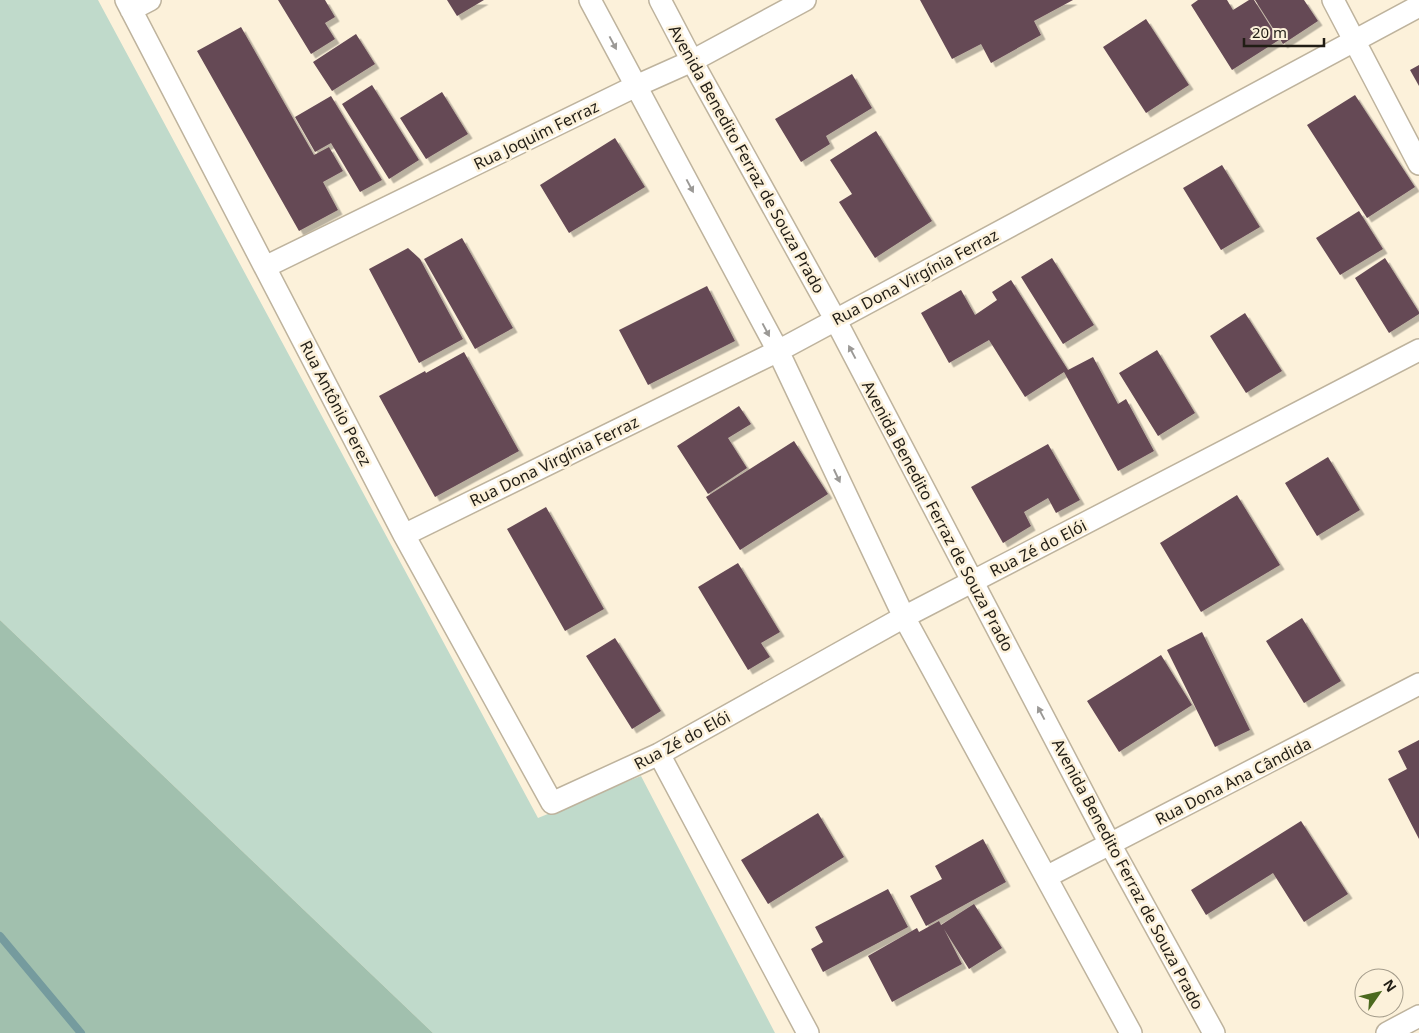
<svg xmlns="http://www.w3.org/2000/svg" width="1419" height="1033" font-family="'Noto Sans',sans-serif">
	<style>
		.green { fill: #c0dacb }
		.forest { fill: #a1c0ae }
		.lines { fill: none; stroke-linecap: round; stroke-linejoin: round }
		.stream { stroke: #759b9e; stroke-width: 8 }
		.building { fill: #654955; filter: url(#shadow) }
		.street-casing { stroke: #beb39d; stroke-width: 24 }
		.street { stroke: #fff; stroke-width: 21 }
		.oneway { fill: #9b9996 }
		.labels { text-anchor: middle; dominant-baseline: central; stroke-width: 5; stroke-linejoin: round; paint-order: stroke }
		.street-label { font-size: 16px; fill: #211d15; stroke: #fcf1da }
	</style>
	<defs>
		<filter id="shadow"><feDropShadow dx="4.5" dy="4.5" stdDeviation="0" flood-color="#0004"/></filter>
	</defs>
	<rect width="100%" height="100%" fill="#fcf1da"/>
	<path class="green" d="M0,0H98L538,818L641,776L775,1033H433L0,620Z"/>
	<path class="forest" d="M0,620L433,1033H0Z"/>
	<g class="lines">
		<path class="stream" d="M0,936L81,1033"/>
	</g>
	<path class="building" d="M278,0H325L335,17L325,23L335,39L311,54Z
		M447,0H484L457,16Z
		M920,0H1073L1034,21L1041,35L991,63L981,44L952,59Z
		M1198,0H1227L1233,10L1249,0H1254L1279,40L1232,70L1191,5Z
		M1255,0H1304L1318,21L1283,44Z
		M1146,19L1189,85L1146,113L1103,47Z
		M241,27L314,155L329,147L343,171L323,182L338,210L299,231L197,51Z
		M356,34L375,64L332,91L313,62Z
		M1419,65V86L1410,70Z
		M852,74L872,108L826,136L830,144L801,162L775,119Z
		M372,85L419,160L389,179L342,104Z
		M442,92L468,134L426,159L400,118Z
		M1355,95L1415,187L1367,218L1307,125Z
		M331,96L382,180L360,192L331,143L315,152L295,117Z
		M876,131L932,221L875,258L839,202L852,194L830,160Z
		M615,138L645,187L569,233L540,185Z
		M1222,165L1260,227L1221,250L1183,188Z
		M1359,211L1383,249L1340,275L1316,238Z
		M462,238L513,328L475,349L424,259Z
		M408,248L420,259L463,339L419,363L369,269Z
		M1052,258L1094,325L1063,344L1021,277Z
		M1385,258L1419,312V314L1389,333L1355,278Z
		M1011,280L1068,370L1093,357L1118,404L1126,399L1154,451L1118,471L1064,372L1025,397L989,340L949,363L921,313L961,290L975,315L997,300L992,292Z
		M707,286L735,341L648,385L619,330Z
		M1245,313L1282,371L1246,393L1210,336Z
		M1157,350L1195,413L1158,436L1119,373Z
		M464,352L519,451L435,497L379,396L425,371L426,373Z
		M739,406L751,424L728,438L747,468L708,494L677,446Z
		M794,441L828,494L740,550L706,497Z
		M1048,444L1080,500L1056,513L1048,498L1024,512L1031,526L1003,543L971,487Z
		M1328,457L1360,510L1317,536L1285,483Z
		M1237,495L1280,565L1201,612L1160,543Z
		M546,507L604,609L565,631L507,529Z
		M738,563L780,632L761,643L770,657L748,670L698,587Z
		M1302,618L1341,681L1304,703L1266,641Z
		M1202,632L1250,730L1215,747L1167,650Z
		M615,638L661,711L632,729L586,656Z
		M1161,655L1192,705L1119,752L1087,701Z
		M1419,740V839L1388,779L1407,769L1398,751Z
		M818,813L844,857L768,904L741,860Z
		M1301,821L1348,894L1304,922L1273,873L1206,915L1191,890Z
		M983,839L1006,882L926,926L910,896L942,879L935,866Z
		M888,889L908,927L823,972L811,949L823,942L815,927Z
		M974,904L1002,948L969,969L944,929L962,964L892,1002L868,956L917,928L919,932L939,921L941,925Z"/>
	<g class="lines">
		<defs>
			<path id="street" d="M126,0L404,535L552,803L659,754L904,617L1419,350
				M590,0L778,351L904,617L1131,1033
				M660,0L692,61L835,319L1110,844L1214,1033
				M1333,0L1419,164
				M131,10L150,0
				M265,267L636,86L692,61L805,0
				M404,535L778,351L1419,6
				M659,754L808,1033
				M1046,877L1419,684
				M1387,1033L1419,1016"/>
		</defs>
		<use href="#street" class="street-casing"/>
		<use href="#street" class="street"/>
	</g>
	<defs><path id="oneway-solid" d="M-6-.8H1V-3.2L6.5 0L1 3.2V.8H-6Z" transform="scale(1.25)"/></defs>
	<g class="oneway">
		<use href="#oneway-solid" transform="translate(613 43) rotate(62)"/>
		<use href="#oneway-solid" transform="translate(690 186) rotate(62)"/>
		<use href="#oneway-solid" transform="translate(766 330) rotate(62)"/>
		<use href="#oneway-solid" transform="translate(852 352) rotate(-118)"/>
		<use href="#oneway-solid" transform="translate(837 476) rotate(65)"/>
		<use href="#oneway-solid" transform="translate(1041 713) rotate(-118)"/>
	</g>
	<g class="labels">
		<g class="street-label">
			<text transform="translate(536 135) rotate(-26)">Rua Joquim Ferraz</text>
			<text transform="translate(747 159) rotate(61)">Avenida Benedito Ferraz de Souza Prado</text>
			<text transform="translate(915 277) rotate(-28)">Rua Dona Virgínia Ferraz</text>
			<text transform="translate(336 403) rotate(63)">Rua Antônio Perez</text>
			<text transform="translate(554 461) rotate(-26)">Rua Dona Virgínia Ferraz</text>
			<text transform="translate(938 516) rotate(62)">Avenida Benedito Ferraz de Souza Prado</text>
			<text transform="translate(1038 548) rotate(-27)">Rua Zé do Elói</text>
			<text transform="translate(682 740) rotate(-28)">Rua Zé do Elói</text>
			<text transform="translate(1233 781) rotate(-27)">Rua Dona Ana Cândida</text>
			<text transform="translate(1128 874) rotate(62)">Avenida Benedito Ferraz de Souza Prado</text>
		</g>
	</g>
	<g transform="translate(1379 993) rotate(56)"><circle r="24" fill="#fcf1da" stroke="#a49c8b"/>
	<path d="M0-4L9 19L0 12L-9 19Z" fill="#4b691e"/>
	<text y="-8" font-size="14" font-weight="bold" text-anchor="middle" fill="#211d15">N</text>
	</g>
	<path d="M1244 38v8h80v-8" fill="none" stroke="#211d15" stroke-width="2.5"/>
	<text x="1252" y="38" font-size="15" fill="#211d15" stroke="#fcf1da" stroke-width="4" paint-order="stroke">20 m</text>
</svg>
